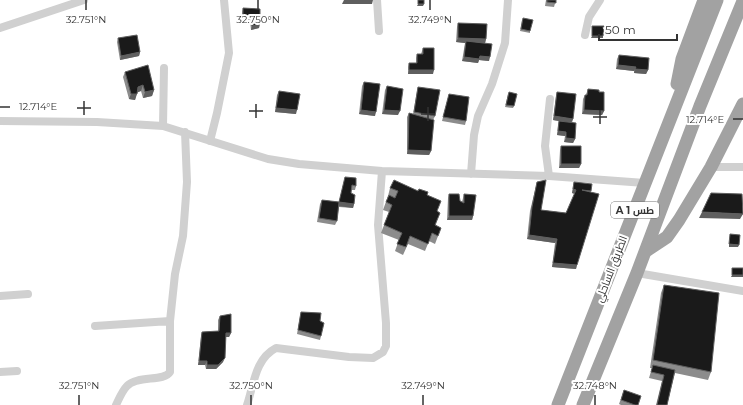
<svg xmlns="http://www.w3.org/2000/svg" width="743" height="405" font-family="Montserrat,Cairo,sans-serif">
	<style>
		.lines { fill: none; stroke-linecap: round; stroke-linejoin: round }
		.minor { stroke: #d0d0d0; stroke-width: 8 }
		.trunk { stroke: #a2a2a2; stroke-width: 13 }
		.wall { fill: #8c8c8c }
		.shaded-wall { fill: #5f5f5f }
		.building { fill: #1a1a1a; stroke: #5f5f5f }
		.ticks { fill: none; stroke: #333; stroke-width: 1.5 }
		.labels { text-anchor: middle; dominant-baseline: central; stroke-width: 4; stroke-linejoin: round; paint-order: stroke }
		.shield { fill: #fff; stroke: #707070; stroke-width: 1 }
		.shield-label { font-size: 10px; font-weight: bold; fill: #333 }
		.street-label { font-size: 11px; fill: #333; stroke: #fff }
		.ticks-label { font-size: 10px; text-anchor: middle; fill: #333; stroke: #fff; stroke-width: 4; stroke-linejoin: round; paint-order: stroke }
	</style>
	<rect width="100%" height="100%" fill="#fff"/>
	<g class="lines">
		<path class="minor" d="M377,0L379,31
			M0,28L84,0
			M585,35L589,17L600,0
			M164,68L163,126L268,159L299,164L382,171L549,176L645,183
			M0,121L97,122L163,126
			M210,141L217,113L229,53L224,0
			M711,167H743
			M471,174L474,135L478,116L492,84L505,43L508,0
			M549,176L545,146L550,99
			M637,273L743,291
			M0,296L28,294
			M95,326L170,321
			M0,372L17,371
			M116,405C119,399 122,391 127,386C137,375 164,382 170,372V321L175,274L183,236L187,182L185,132
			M247,405C254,384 255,359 276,348L349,357L373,358L383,352L386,346V323L378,225L382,171"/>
		<path class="trunk" d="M677,84L682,59L704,0
			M646,251L667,237L679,220L711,167L743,104
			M558,405L717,0
			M583,405L637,273L700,106L743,1"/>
	</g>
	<path class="wall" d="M546,0H556L554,7L545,6Z
		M243,8L260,9L259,28L251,30L250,20H242V12Z
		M522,20L530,31V33L520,31Z
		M458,23L486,39L485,43L489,61L479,60L478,63L462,61L465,43L456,42L457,27Z
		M118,38L140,52L139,56L120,60L117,42Z
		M423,48L433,74H408V67L409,63H416V58L417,54H421Z
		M619,55L648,70L646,74L634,73V71L616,69L617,59Z
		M125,72L154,90L152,96L143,98L141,91L137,92L135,100L129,99L123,77Z
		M364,82L375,116L359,114L362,86Z
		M387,86L398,115L382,114L385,90Z
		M418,87L435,116L433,120L431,151L429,155L407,154V117L409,113L413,114L417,91Z
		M588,89L599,92L604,111L602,115L582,114L583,99L585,95H586Z
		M279,91L296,114L275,112L277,95Z
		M557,92L573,119L572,123L575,139L573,143L564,142L565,136L557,135L558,125L559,121L564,122L553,120L556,96Z
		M449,94L466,121L465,125L442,121Z
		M508,94L514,106L513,108L505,107Z
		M561,146L581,164L579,168H559L560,150Z
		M345,177L356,186L355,190H351V193L354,204L353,208L339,207L337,221L335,225L317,222L320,204L322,200L339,202Z
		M537,182L541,210L566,213L575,194L572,193L573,186L574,182L591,191L576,269L552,267L555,243L527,239L530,211Z
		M390,188L427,195L437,212L436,225L441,228L435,244L429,241L425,251L408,244L403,255L395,251L399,240L381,233L389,212L383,210L388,196Z
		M449,194L460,201L462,202L464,194L473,216L472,220H447L448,198Z
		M664,285L711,372L708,380L675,373L667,405H656L662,381L649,378L652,368H650L661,293Z
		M301,312L320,321L321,336L320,340L297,334L300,316Z
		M220,316L231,333L229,337H226L223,362L216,369H206L205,365H198L201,336L202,332L218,331V320Z
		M624,390L638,405H621L619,404Z"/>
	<path class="shaded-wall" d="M344,0H373L372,4H342Z
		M418,4H424L423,6H417Z
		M243,16H252L250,20H242Z
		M260,24L259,28L251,30L252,26Z
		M592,36H603V38H591Z
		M458,38L486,39L485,43L466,41L465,43L456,42Z
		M140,52L139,56L120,60L121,56Z
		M480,56L490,57L489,61L479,60L478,63L462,61L464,57Z
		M618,65L636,67L634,71L616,69Z
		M635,69L648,70L646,74L634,73Z
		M409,70H434L433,74H408Z
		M143,85L141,91L136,93L138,87Z
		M154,90L152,96L143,98L145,92Z
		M131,94H137L135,100L129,99Z
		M276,108L297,110L296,114L275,112Z
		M361,110L376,112L375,116L359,114Z
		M384,110L400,111L398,115L382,114Z
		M584,110L604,111L602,115L582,114Z
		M554,116L573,119L571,123L553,120Z
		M558,131L566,132L565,136L557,135Z
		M566,138L575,139L573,143L564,142Z
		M408,150L431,151L429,155L407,154Z
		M561,164H581L579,168H559Z
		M573,189L576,190L575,194L572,193Z
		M339,202L354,204L353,208L338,206Z
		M702,212L743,214L740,219L699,218Z
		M449,216H473L472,220H447Z
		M529,235L557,239L555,243L527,239Z
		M729,244L739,245L738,247H729Z
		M553,263L577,265L576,269L552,267Z
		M732,275H743V277H731Z
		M226,333H231L229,337H225Z
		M225,358L223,362L216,369H206L207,365Z
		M199,361H207L205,365H198Z"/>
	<path class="building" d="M418,0H424V4H418Z
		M547,0H556V3L547,2Z
		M243,8L260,9V24L252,26V16H243Z
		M523,18L533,20L530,31L521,29Z
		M458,23L487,24L486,39L458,38Z
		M592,26H604L603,36H592Z
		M137,35L140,52L121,56L118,38Z
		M466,41L492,44L490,57L480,56L479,59L464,57Z
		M423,48H434V70H409V63H417V54H423Z
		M619,55L649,58L648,70L635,69L636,67L618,65Z
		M148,65L154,90L145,92L143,85L138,87L137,94H131L125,72Z
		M364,82L380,84L376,112L361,110Z
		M387,86L403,89L400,111L384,110Z
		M418,87L440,90L435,116L414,112Z
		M588,89L599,90V92H604V111L584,110L585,95H587Z
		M279,91L300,94L297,110L276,108Z
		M509,92L517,94L514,106L506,105Z
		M557,92L576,94L573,119L554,116Z
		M449,94L469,97L466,121L443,117Z
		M409,113L434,120L431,151L408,150Z
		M559,121L576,123L575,139L566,138V132L558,131Z
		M561,146H581V164H561Z
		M345,177L356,178V186L352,185L351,193L355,195L354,204L339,202L337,221L319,218L322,200L339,202Z
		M394,180L418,191L419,189L428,192L427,195L441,201L437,211L440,213L435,225L441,228L438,236L432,233L428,244L410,236L406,247L397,244L402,233L384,225L392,205L386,202L389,195L395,198L398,191L390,188Z
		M546,180L541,210L566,213L576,190L573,189L574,182L592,184L591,191L582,190L599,194L577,265L553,263L557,239L529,235L532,207L537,182Z
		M711,193L742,194L743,214L702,212Z
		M449,194H459L460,201L464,203V194L476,195L473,216H449Z
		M730,234L740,235L739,245L729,244Z
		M732,268H743V275H732Z
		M664,285L719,293L711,372L653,360Z
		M301,312L321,313L320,321L324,323L321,336L298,330Z
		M231,314V333H226L225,358L218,365H207V361H199L202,332L219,331L220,316Z
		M653,365L675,370L667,405H657L664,375L651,372Z
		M624,390L641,396L638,405H635L621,400Z"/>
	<path class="ticks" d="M86,10V0M258,10V0M430,10V0M0,107H10M77,108H91M249,111H263M421,114H435M84,115V101M593,117H607M256,118V104M733,119H743M428,121V107M600,124V110M79,405V395M251,405V395M423,405V395M595,405V395"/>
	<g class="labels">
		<rect class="shield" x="611" y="202" width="48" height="16" rx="3"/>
		<g class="shield-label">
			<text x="635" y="210">A 1 طس</text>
		</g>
		<g class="street-label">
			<text transform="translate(611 269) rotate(-69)">الطريق الساحلي</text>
		</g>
	</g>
	<g class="ticks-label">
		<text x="86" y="23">32.751°N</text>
		<text x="258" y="23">32.750°N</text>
		<text x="430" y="23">32.749°N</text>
		<text x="38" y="110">12.714°E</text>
		<text x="705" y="123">12.714°E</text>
		<text x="79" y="389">32.751°N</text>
		<text x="251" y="389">32.750°N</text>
		<text x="423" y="389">32.749°N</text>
		<text x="595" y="389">32.748°N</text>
	</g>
	<path d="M599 34v6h78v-6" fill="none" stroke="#333333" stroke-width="2"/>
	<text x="605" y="34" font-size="12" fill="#333333" stroke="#ffffff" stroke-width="3" paint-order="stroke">50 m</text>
</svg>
